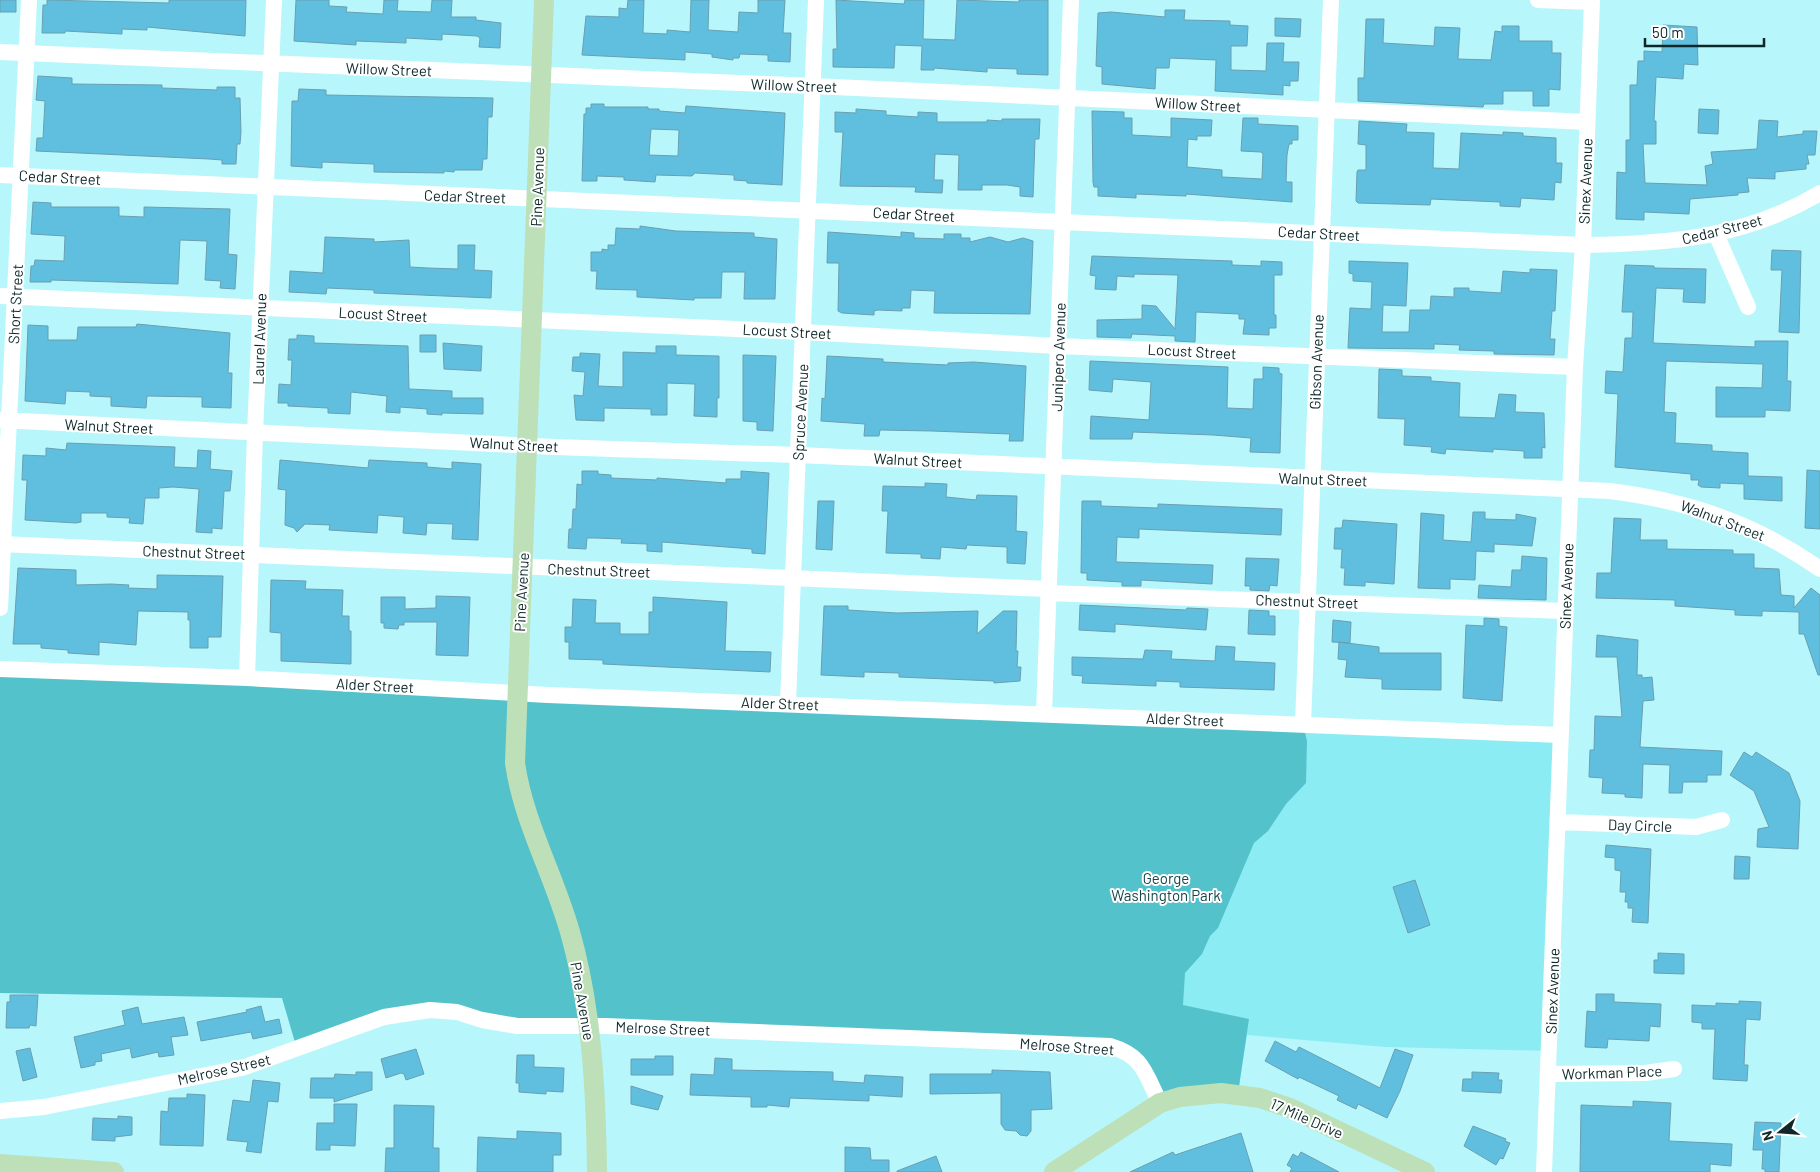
<svg xmlns="http://www.w3.org/2000/svg" width="1820" height="1172" font-family="Barlow,sans-serif">
	<style>
		.green { fill: #8cecf4 }
		.forest { fill: #54c2cb }
		.building { fill: #60bfde; stroke: #699fb2; fill-rule: evenodd }
		.lines { fill: none; stroke-linecap: round; stroke-linejoin: round }
		.minor { stroke: #fff; stroke-width: 16 }
		.major { stroke: #bde0b9; stroke-width: 20 }
		.labels { text-anchor: middle; dominant-baseline: central; stroke-width: 4; stroke-linejoin: round; paint-order: stroke }
		.street-label { font-size: 15px; fill: #0e282a; stroke: #fff }
		.park-label { font-size: 15px; fill: #15464a; stroke: #fff }
	</style>
	<rect width="100%" height="100%" fill="#b7f7fc"/>
	<path class="green" d="M0,669L1560,735L1550,1051L1385,1047L1247,1035L1238,1093L1131,1054L430,1010L297,1049L282,998L0,993Z"/>
	<path class="forest" d="M0,669L1303,724L1307,741L1306,783L1286,804L1268,831L1254,843L1218,928L1210,936L1202,954L1185,973L1183,1005L1249,1019L1238,1093L1160,1103L1131,1054L605,1026L430,1010L297,1049L282,998L0,993Z"/>
	<path class="building" d="M0,0H16V12H0Z
		M47,0L169,3V0H246L245,36L147,27V30L122,29V34L65,31V33H42L43,5H47Z
		M296,0H329V6L347,7L346,12L383,14L384,0H398L397,11L431,12L432,0H452L451,17H476V20L501,23L500,48L479,47L480,38L477,36L442,34V40L406,38V43L356,41V45L294,41Z
		M628,0H644L643,33L667,34V30L690,32L691,0H709L708,30L738,32L739,12L758,13V0H785L783,33H791L790,62L768,61V55L740,54L739,58H733V60L712,57V54L685,52V60L582,55L586,16L619,17V8L627,9Z
		M836,0L904,4L905,0H924L923,39L955,40L957,0L1019,2V0H1048V75L1017,74V69L987,68V72L934,68V70H921L922,46L895,45L894,68L833,67V49H837Z
		M1165,10H1185L1184,20L1230,21V25L1248,26L1247,46H1231V70L1266,71L1267,43H1284L1283,62H1299L1298,81H1290V86L1283,85V95L1215,91L1216,60L1170,58L1169,68H1156L1155,89L1102,84V67L1096,66L1098,13L1111,12L1165,17Z
		M1275,18L1301,19L1300,37L1275,36Z
		M1366,19H1384L1383,43L1434,46L1435,27L1460,28L1458,59L1491,60L1495,31L1502,32V26H1519V41H1552V53H1561L1560,90L1549,89V106H1533V91H1503V104H1484L1483,107L1358,101V78H1364Z
		M1663,25L1697,27L1698,65L1684,64L1683,79L1656,77L1654,121H1656V144H1643L1645,183L1707,185L1705,166L1713,164L1711,152L1757,149L1759,120L1778,121L1777,137L1803,134V131H1817L1815,155H1807L1809,164H1806V169L1775,172V179L1747,178L1749,192L1738,193V195L1690,199L1689,214L1644,212V220L1616,219L1617,172L1626,173V140H1630V85H1637L1638,61H1644V51L1662,52Z
		M38,76L72,78V84L162,85V88L217,90V87H235V98H240L241,132L240,144H237L236,164H222V160L209,159L36,151L37,138H43L45,101L36,100Z
		M299,89L326,90V95L493,98L492,117H488L487,159H483L482,170H454V172L444,171V173L374,172V164L322,162V168L291,166L292,101H298Z
		M591,104H604V107H648V109H659V111L685,113L686,106L785,113L782,185L747,183V181L734,180V175L695,173L692,176L656,175L655,182L624,180V177L597,176V181H582L584,114H586V108H591ZM651,129L679,130L678,156L649,155Z
		M856,109L886,111V115L918,117V112L937,113V122H987V120L1002,121V119H1040L1039,139H1035L1033,197L1020,196V187L1007,185H982V190H958L959,155L935,154L934,180H943L942,193L915,192L916,187L840,186L843,132H835V112L856,113Z
		M1699,109L1719,110L1718,134L1698,133Z
		M1092,111L1124,112V118H1132V135L1171,137V118L1212,120L1211,136H1197V140L1188,139L1187,167L1222,170V177L1262,179L1263,154L1261,152L1241,151L1243,118H1258V124L1298,126V140H1292V144H1289L1287,155L1286,182H1292V202L1186,194V196L1136,194V198L1098,196V187H1094L1093,182Z
		M1359,121L1407,124L1406,132L1434,133L1433,168L1459,169L1461,133L1503,135V132L1523,133V136L1556,138V163H1562L1561,183L1555,182L1554,200L1521,198L1520,207L1500,206V202L1431,199L1430,205L1358,203L1356,201L1357,172L1358,170H1366V145L1358,144Z
		M33,202L51,203V207H119V216L144,217V207L230,209L228,254L237,255L235,289L220,288L221,281L205,280L207,241L180,240L178,284L51,280V282H30L31,266H34L35,260L64,261L65,236L31,234Z
		M640,226L676,231L754,233V237L777,239L775,299H744L745,272H722L721,298H694V300L637,297V290L596,289L597,271H591V252H602V249L608,250V245H615L616,228L640,229Z
		M828,232L901,237V232L914,233V238L944,239V234H961V238H970V242L990,237L1008,242L1023,238L1033,241L1030,314L934,313L935,291L911,290L910,308H902V311L878,310L874,311V315L842,313L838,311L839,263H827Z
		M325,237L374,239V242L409,240L410,267L428,268L458,269V245H475L474,270L492,271L491,298L374,293V290L327,288L326,294L289,292L290,271L323,273Z
		M1772,250L1801,251L1799,333L1779,332L1782,270H1771Z
		M1092,256L1232,261V265L1261,266V261L1282,262V275H1274V315H1276V328H1269V335L1243,334L1245,319H1239V314L1196,312L1195,342L1175,341V336L1132,334L1131,338L1097,337V320L1142,319V305L1156,306L1175,329L1178,275L1134,274V277L1117,276L1116,290L1095,289L1096,276L1090,275Z
		M1349,261L1408,263L1406,306L1383,305L1382,332H1409L1410,310H1430L1431,296L1454,297V288H1469V291L1501,293L1503,271L1530,273V269L1557,270L1555,311H1552L1550,339H1555L1554,355L1494,354V351L1459,350L1460,345L1434,344V349L1348,348L1350,308L1371,309L1372,282L1353,281V274L1349,273Z
		M1625,265L1654,266V268L1706,269L1705,303L1683,302L1684,289L1656,288L1653,343L1755,347V341H1788L1787,381H1791L1790,411L1765,410V417H1716V387L1762,388L1763,364L1666,361L1664,412L1676,413L1675,443L1712,445V451L1748,453V476L1782,477V501L1744,499V484L1720,483V488L1701,487L1698,485L1699,480H1691V474L1615,467L1618,394L1605,393L1606,371L1623,372L1625,338H1632L1633,312H1622Z
		M137,324L230,333L228,373H232L231,408L202,407V397L147,396L146,408L111,406V397L90,396V392L66,391L65,404L25,401L28,325L48,326V340H77L78,327H136Z
		M297,335L314,336V343L408,346L409,389L452,391V398H483V414L442,413V415L427,414V409L400,407V413L386,412L387,396L351,392L350,414L328,413V408L288,406V403H278L279,384L291,385L292,360H288L289,339H297Z
		M420,335H436V352H420Z
		M443,343L482,346L481,371L444,369Z
		M656,346H676V355L719,356V398H717V417L694,416L695,384L667,383V415H651V409L604,408V421L576,420L574,395L583,396L585,372L572,371L573,357H580V353L600,354L598,386L623,387V352L656,353Z
		M743,355L776,356L773,431L757,430V422L743,421Z
		M827,356L883,359V362L948,365V363L974,362L1026,366L1023,441H1009L1010,434L932,431L880,430L879,436H864L865,424L821,421L822,398L825,399Z
		M1090,361L1228,367L1227,408L1253,409L1254,379H1263V367L1279,368V373L1282,374L1280,453L1250,452L1251,438L1213,435L1133,432L1132,439H1090L1091,416L1149,420L1151,382L1113,379L1112,392L1089,390Z
		M1379,369L1402,370V376L1431,377V381L1460,383L1459,417L1495,418L1499,394L1516,395L1515,412L1544,413L1545,448L1542,447V458H1524V451L1493,449V452L1446,449L1445,454L1431,452L1432,447L1404,445L1405,419L1378,418Z
		M67,443L175,447L174,467L197,468L198,450L211,451L210,469L232,471L230,491H224L222,529L212,528V533L196,532L199,489L173,487L159,488V498H145L143,524L129,523L130,518L107,517V513H81V522L76,523L25,520L27,480H22L23,455L46,456V448L66,450Z
		M280,460L368,468L369,460L427,463V467L452,469V462L481,464L478,540L452,539L453,524L427,523L426,535L403,533L404,517L378,515L377,533L329,530L330,525L305,524L297,532L294,528L285,525L286,490L278,489Z
		M1807,470L1820,471V529L1805,528Z
		M582,471H598V474L611,475V478L657,480V478L726,483V479H741V471L769,473L765,554L752,553V549L662,542V552L647,551V544L621,543L622,539L596,538H587L586,549L568,548L569,529H572L573,509H576L577,484L582,485Z
		M925,483L947,484L946,497L976,500L977,495L1017,496L1016,531L1027,532L1025,564L1007,563V547L967,545L966,549L941,547L940,559L921,558V554L886,553L888,511H882L883,486L925,487Z
		M818,501H834L832,550L816,549Z
		M1082,501H1101V506L1158,508V504L1282,509L1281,535L1139,529V538L1117,537L1116,562L1213,565L1212,584L1141,580V586H1122V582L1087,580V573H1081Z
		M1473,512H1485V519L1516,520V514L1536,518L1532,546L1494,544V552L1476,551L1475,580L1450,579V589L1418,588L1421,513L1444,515L1443,540L1471,542Z
		M1614,518L1641,519L1640,540H1667V549L1733,550V554H1754V568L1779,569L1781,595L1794,596V608L1811,588L1820,595V675H1818L1804,634H1799V612L1762,611V616L1735,615V610L1675,606V600L1596,598L1597,573H1611Z
		M1343,520L1397,524L1394,584L1365,582V586L1344,585L1345,568H1341L1342,549H1334L1335,528H1342Z
		M1522,556L1547,558L1546,600L1478,598L1479,585L1511,587L1512,570H1521Z
		M1246,558L1279,559L1277,586L1270,585L1269,591L1250,590V586H1245Z
		M18,568L76,570V585L111,584L129,585L128,588L157,589V575L223,576L221,637H208V648H190V620H188V612L138,611L136,645L99,642V655L68,653V650L41,648V644H13Z
		M271,580L306,581L305,589L343,590L342,616H349V631H351V664L281,661V633L270,632Z
		M436,596L470,597L468,656L436,655L437,622H404V625H399L398,629L384,628V623H381V597H405V609L436,608Z
		M653,597L727,602L725,651L771,652L770,672L603,664V660L569,659V642H565V627H572L573,599L596,600L595,623H620V634H649V612H653Z
		M1080,605L1186,610L1187,608L1208,609L1206,630L1115,624V632L1079,630Z
		M824,606H848V610L897,613L978,611L977,634L1003,611H1017L1016,651H1018L1017,667H1021L1020,681L994,683V681L899,677V673L864,672V677L821,675Z
		M1249,610L1269,611V616H1275V635L1248,634Z
		M1484,618L1499,619V626L1507,627L1502,701L1463,698L1466,625L1484,626Z
		M1333,620L1351,622L1350,643L1332,642Z
		M1597,635L1638,640L1637,675H1642V678L1652,677L1654,700L1643,701L1640,747L1722,751L1721,775H1707V782H1683L1682,793H1669L1670,765L1643,764L1642,798L1625,797V794L1602,793L1603,778L1589,777L1590,750H1594L1595,716L1622,717L1617,657H1596Z
		M1339,642L1379,647V653H1441V690L1382,689V679L1345,677L1347,660L1338,659Z
		M1216,646L1235,647L1234,661L1275,663L1274,690L1180,687V682L1156,681V686L1082,683L1083,676L1072,675V657L1143,659L1145,650L1172,651L1171,659L1215,661Z
		M1744,752L1752,757L1756,752L1789,773L1800,801L1798,849L1757,847L1758,829L1769,827L1754,791L1730,775Z
		M1606,845L1651,849L1648,923L1632,922L1633,908H1628V902H1625L1626,892H1620L1621,871L1615,870V858L1605,857Z
		M1735,856L1750,857L1749,879H1734Z
		M1415,880L1430,925L1408,933L1393,887Z
		M1658,953L1684,954V974L1654,973V960H1658Z
		M1596,994H1614V1002L1661,1004L1660,1027L1650,1026L1649,1041L1608,1039L1607,1048L1585,1047L1587,1011L1596,1012Z
		M10,995H38L36,1026L30,1025L29,1028H6L7,1002H10Z
		M1739,1001L1761,1002L1760,1020L1746,1019L1744,1065H1748L1747,1081L1713,1079L1715,1029H1702V1023L1692,1022V1005L1716,1006V1003L1739,1004Z
		M261,1006L265,1022L279,1019L282,1033L253,1039L251,1032L201,1041L197,1022L247,1012L246,1010Z
		M138,1007L142,1024L184,1017L188,1035L171,1037L174,1055L159,1057L158,1052L132,1058L130,1048L101,1054L102,1061L95,1062V1065L81,1068L74,1037L125,1025L122,1011Z
		M1275,1041L1296,1052L1299,1047L1380,1088L1395,1049L1413,1055L1400,1091L1387,1118L1358,1104L1356,1109L1337,1100L1339,1096L1299,1077L1298,1079L1265,1061Z
		M30,1048L37,1077L23,1081L16,1051Z
		M416,1049L424,1074L406,1080L404,1074L401,1073L386,1078L381,1059Z
		M517,1055H534V1067L564,1068L563,1092L546,1091V1094L519,1092V1083H516Z
		M655,1056H673V1075H631V1059H655Z
		M715,1058L732,1059V1070L833,1072V1081L864,1083L865,1075L903,1077L902,1097L869,1095V1101L790,1098L789,1107L767,1105V1107H751V1097L690,1095L691,1074L714,1075Z
		M992,1070L1050,1072L1052,1109L1031,1110V1131L1027,1136L1020,1135L1016,1131L1005,1130L1001,1124V1093L930,1094V1074H992Z
		M356,1072H372V1090L334,1102V1098H310L311,1078H334L335,1074L356,1075Z
		M1472,1072L1499,1073L1498,1080H1502L1501,1093L1462,1091L1463,1079H1472Z
		M253,1080L280,1083L278,1102L268,1101L261,1153L246,1151L248,1142L227,1140L233,1100L250,1102Z
		M631,1086L663,1096L658,1110L631,1104Z
		M187,1094L205,1095L203,1146L160,1145L161,1111L168,1112L169,1098H187Z
		M1633,1101L1671,1103L1669,1141L1732,1144L1731,1166L1710,1164V1172H1580L1581,1105L1633,1107Z
		M334,1104H357L355,1146L330,1145V1150H316L317,1123H334Z
		M394,1105L434,1106L433,1148H439V1172H385L386,1148H394Z
		M118,1116L132,1117V1135L115,1137V1141L92,1140L93,1118L118,1119Z
		M1755,1122L1781,1123L1779,1172H1765V1169H1762L1763,1150H1753Z
		M1473,1126L1506,1139L1505,1141L1510,1143L1503,1159L1500,1158L1496,1165L1464,1146Z
		M517,1131L561,1133V1155H553V1172H477L478,1137L517,1139Z
		M1241,1133L1253,1172H1130L1173,1152L1175,1155Z
		M845,1147L870,1148L871,1160H889V1172H845Z
		M1301,1152L1339,1172H1290L1292,1168L1287,1165L1293,1154L1298,1157Z
		M936,1156L942,1172H897V1171Z"/>
	<g class="lines">
		<path class="minor" d="M1538,0L1592,2
			M0,52L813,86L1587,122
			M0,175L1583,245C1668,244 1745,238 1820,193
			M1716,234L1748,307
			M0,296L803,332L1058,346L1575,367
			M0,420L554,447L798,455L1610,491C1688,501 1755,523 1820,569
			M0,544L1048,589
			M1048,593L1565,611
			M0,608L29,0
			M0,669L247,678L548,695L1560,735
			M247,678L255,433L274,0
			M788,703L816,0
			M1044,713L1071,0
			M1303,724L1331,0
			M1558,822L1696,827L1722,820
			M1549,1074L1645,1073L1674,1069
			M0,1111L44,1107L242,1068L384,1017L430,1010L457,1012L482,1020L517,1026H605L1110,1046C1144,1056 1145,1074 1160,1103
			M1544,1172L1575,367L1583,245L1592,0"/>
		<path class="major" d="M544,0L515,763C523,821 554,875 570,932C592,1009 596,1092 597,1172
			M0,1164L114,1172
			M1054,1172L1160,1103L1180,1097L1221,1093L1260,1098L1290,1108L1425,1172"/>
	</g>
	<g class="labels">
		<g class="street-label">
			<text transform="translate(389 69) rotate(2)">Willow Street</text>
			<text transform="translate(794 85) rotate(2)">Willow Street</text>
			<text transform="translate(1198 104) rotate(3)">Willow Street</text>
			<text transform="translate(60 177) rotate(3)">Cedar Street</text>
			<text transform="translate(1585 181) rotate(-88)">Sinex Avenue</text>
			<text transform="translate(537 187) rotate(-88)">Pine Avenue</text>
			<text transform="translate(465 196) rotate(2)">Cedar Street</text>
			<text transform="translate(914 214) rotate(3)">Cedar Street</text>
			<text transform="translate(1722 229) rotate(-14)">Cedar Street</text>
			<text transform="translate(1319 233) rotate(3)">Cedar Street</text>
			<text transform="translate(15 304) rotate(-87)">Short Street</text>
			<text transform="translate(383 314) rotate(3)">Locust Street</text>
			<text transform="translate(787 331) rotate(3)">Locust Street</text>
			<text transform="translate(259 339) rotate(-88)">Laurel Avenue</text>
			<text transform="translate(1192 351) rotate(3)">Locust Street</text>
			<text transform="translate(1058 357) rotate(-88)">Junipero Avenue</text>
			<text transform="translate(1316 362) rotate(-88)">Gibson Avenue</text>
			<text transform="translate(800 412) rotate(-87)">Spruce Avenue</text>
			<text transform="translate(109 426) rotate(3)">Walnut Street</text>
			<text transform="translate(514 444) rotate(3)">Walnut Street</text>
			<text transform="translate(918 460) rotate(3)">Walnut Street</text>
			<text transform="translate(1323 479) rotate(2)">Walnut Street</text>
			<text transform="translate(1723 520) rotate(21)">Walnut Street</text>
			<text transform="translate(194 552) rotate(2)">Chestnut Street</text>
			<text transform="translate(599 570) rotate(2)">Chestnut Street</text>
			<text transform="translate(1566 586) rotate(-88)">Sinex Avenue</text>
			<text transform="translate(521 592) rotate(-87)">Pine Avenue</text>
			<text transform="translate(1307 601) rotate(2)">Chestnut Street</text>
			<text transform="translate(375 685) rotate(3)">Alder Street</text>
			<text transform="translate(780 703) rotate(2)">Alder Street</text>
			<text transform="translate(1185 719) rotate(2)">Alder Street</text>
			<text transform="translate(1640 825) rotate(2)">Day Circle</text>
			<text transform="translate(1552 991) rotate(-88)">Sinex Avenue</text>
			<text transform="translate(583 1001) rotate(80)">Pine Avenue</text>
			<text transform="translate(663 1028) rotate(2)">Melrose Street</text>
			<text transform="translate(1067 1046) rotate(4)">Melrose Street</text>
			<text transform="translate(224 1069) rotate(-13)">Melrose Street</text>
			<text transform="translate(1612 1072) rotate(-2)">Workman Place</text>
			<text transform="translate(1307 1118) rotate(24)">17 Mile Drive</text>
		</g>
		<g class="park-label">
			<text x="1166" y="878">George<tspan x="1166" dy="17">Washington Park</tspan></text>
		</g>
	</g>
	<g transform="translate(1780 1132) rotate(253)" stroke="#ffffff" stroke-width="4" paint-order="stroke">
	<path d="M0-4L9 19L0 12L-9 19Z" fill="#0e282a"/>
	<text y="-8" font-size="14" font-weight="bold" text-anchor="middle" fill="#0e282a">N</text>
	</g>
	<path d="M1645 38v8h119v-8" fill="none" stroke="#0e282a" stroke-width="2.5"/>
	<text x="1652" y="38" font-size="15" fill="#0e282a" stroke="#ffffff" stroke-width="4" paint-order="stroke">50 m</text>
</svg>
